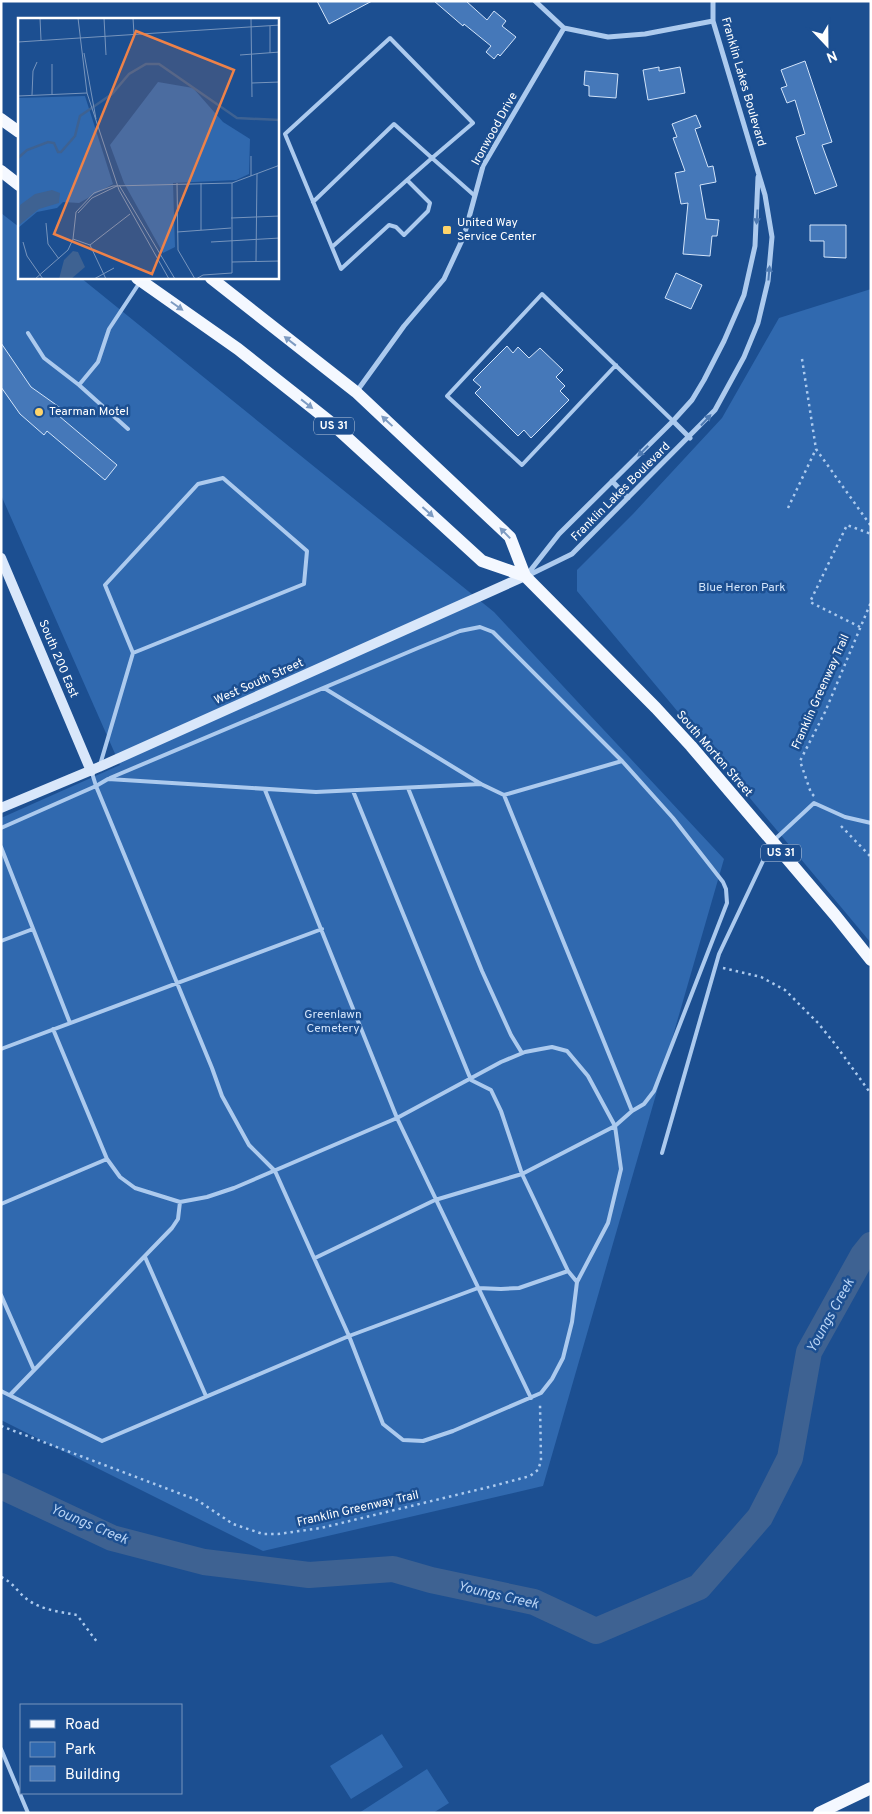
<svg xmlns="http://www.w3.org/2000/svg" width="872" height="1814" font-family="Overpass,sans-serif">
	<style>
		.green { fill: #3069af }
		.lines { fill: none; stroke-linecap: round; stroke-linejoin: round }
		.river { stroke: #3e6292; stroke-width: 26 }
		.building { fill: #4578b9; stroke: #d2e4fa }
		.path { stroke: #accaee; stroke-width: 2.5; stroke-dasharray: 2.5 4; stroke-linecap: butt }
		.lane { stroke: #accaee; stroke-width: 4 }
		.street { stroke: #accaee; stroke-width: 5 }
		.secondary { stroke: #d9e7fa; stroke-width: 10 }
		.primary { stroke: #f4f8ff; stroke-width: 12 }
		.oneway { fill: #4e7ab2 }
		.oneway2 { fill: #7d9bc2 }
		.poi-dot { fill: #fed46b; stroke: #1c4f91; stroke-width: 2 }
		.labels { text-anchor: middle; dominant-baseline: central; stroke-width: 5; stroke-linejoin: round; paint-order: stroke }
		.shield { fill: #1c4f91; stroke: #bbcade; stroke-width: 1 }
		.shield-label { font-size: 11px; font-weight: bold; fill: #fff }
		.street-label { font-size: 12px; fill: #fff; stroke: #1c4f91 }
		.poi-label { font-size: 12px; fill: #fff; stroke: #1c4f91; text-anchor: start }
		.park-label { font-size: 12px; fill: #d2e4fa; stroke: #1c4f91 }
		.water-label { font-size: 14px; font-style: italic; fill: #b9d4f5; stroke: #1c4f91 }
		.inset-river { fill: none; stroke: #3e6292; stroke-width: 2.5 }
		.inset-road { fill: none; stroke: #7795bd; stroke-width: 1 }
		.view { fill: #ee8249; fill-opacity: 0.15; stroke: #ee8249; stroke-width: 2.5 }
		.inset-edge { fill: none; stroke: #fff; stroke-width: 2.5 }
	</style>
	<rect width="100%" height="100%" fill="#1c4f91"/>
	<path class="green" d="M1,213L19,227V278H81L494,612L724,859L543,1486L263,1551L1,1420V818L120,765L1,495Z
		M871,289V943L577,591V570L633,514L722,418L779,318Z
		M382,1734L403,1767L351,1799L330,1766Z
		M427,1769L449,1803L433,1813H359Z"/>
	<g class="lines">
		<path class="river" d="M1,1486L112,1538L204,1562L309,1575L393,1569L431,1580L534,1602L596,1631L699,1587L760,1517L790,1458L809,1352L863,1255L871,1245"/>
	</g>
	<path class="building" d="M317,1H372L329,24Z
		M434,1H466L487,20L494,11L506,21L502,26L516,37L500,56L498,54L494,59L486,52L491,46L464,24L463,26Z
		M805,61L832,142L822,145L837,186L815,194L796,137L805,134L795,100L787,103L781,88L787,86L781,70Z
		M659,67V71L680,67L685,93L648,100L643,70Z
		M585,71L618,74L616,98L589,96V86L584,85Z
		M696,115L701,127L695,129L708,167L713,166L716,182L700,185L706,219L719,220L717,236H712L710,256L683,254L688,203L681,204L675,173L685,171L673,138L677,137L672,124Z
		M810,225H846V258L824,257V241H810Z
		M676,273L702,285L691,309L665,298Z
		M1,343L31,387L62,409L59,416L117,465L105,480L47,431L44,435L20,414L1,387Z
		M507,346L513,353L518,347L529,358L540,348L563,370L556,377L565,386L560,391L569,400L531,438L524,430L518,436L475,393L481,387L473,380Z"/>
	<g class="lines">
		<path class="path" d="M802,359L816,449L871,526
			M788,508L816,449
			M860,627L810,602L847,525L871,534
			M814,796L811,793L800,761L825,712L871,602
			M841,826L871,857
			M723,968L761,977L785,990L818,1023L835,1044L871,1094
			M1,1426L197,1500L233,1524L263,1534H278L321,1528L493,1486L530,1476L538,1470L541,1461L540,1403
			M1,1577C13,1582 18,1593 28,1600C42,1610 61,1612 77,1615L97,1642"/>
		<path class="lane" d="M313,202L394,124L432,158L407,180L430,203L428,211L404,235L396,227L389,225L341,269L285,134L390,38L473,123L432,158L475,196
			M332,247L407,180
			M28,333L44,358L79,385
			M616,365L522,465L447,396L542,294L673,421
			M128,429L79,385L98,362L109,329L140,282
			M324,688L481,784
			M100,765L133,653L304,584L307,551L223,478L198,484L105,585L133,653
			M110,778L418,648L460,631L480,627L493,632L622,761
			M408,788L482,971L511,1035L522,1053
			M265,790L397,1118L531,1398
			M353,791L471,1080L491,1090L501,1111L522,1174L568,1271L577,1282
			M504,795L632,1111
			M1,828L96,786L108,779L316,792L481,784L504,795L622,761L673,818L723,882L726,889L727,903L654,1091L644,1104L632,1111L615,1126L621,1169L608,1223L577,1282L572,1322L563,1358L552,1379L541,1393L453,1431L423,1441L403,1440L383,1424L349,1336L275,1171L249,1145L222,1096L212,1068L96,786L92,773
			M1,847L70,1023
			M1,941L33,929
			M53,1029L107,1159
			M1,1049L322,929
			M662,1153L719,954L772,842L814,803L845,817L871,823
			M1,1204L107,1159L120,1177L135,1188L180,1202L207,1197L234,1188L397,1118L501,1062L525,1052L541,1049L552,1047L567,1051L588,1076L615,1126L522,1174L435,1200L315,1258
			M145,1257L206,1396
			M1,1295L34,1370
			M1,1391L102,1441L349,1336L478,1288L501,1289L519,1288L568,1271
			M10,1395L172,1228L178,1219L180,1202
			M1,1749L28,1813"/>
		<path class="street" d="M535,1L564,28L608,37L645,34L713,21
			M357,391L404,326L444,279L464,236L483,166L564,28
			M673,421L690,438
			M612,481L628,498
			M526,576L559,534L673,421L692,400L704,380L724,341L744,295L755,246L758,177
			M527,576L572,554L715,410L744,357L758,323L768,281L772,237L765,195L713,21V1"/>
		<path class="secondary" d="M1,558L91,771
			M1,808L99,767L525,576"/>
		<path class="primary" d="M1,119L19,132
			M1,171L19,185
			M137,278L238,349L329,421L482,561L525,576
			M211,278L356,392L510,537L525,576L656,708L691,746L835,915L871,960
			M819,1813L871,1788"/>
	</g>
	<defs><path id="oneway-solid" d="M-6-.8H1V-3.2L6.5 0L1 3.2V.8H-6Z" transform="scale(1.25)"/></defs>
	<g class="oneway">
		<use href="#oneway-solid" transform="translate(757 217) rotate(94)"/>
		<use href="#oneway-solid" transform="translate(769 273) rotate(-85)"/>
		<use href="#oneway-solid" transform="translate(706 420) rotate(-47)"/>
		<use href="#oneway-solid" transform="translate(643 451) rotate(135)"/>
	</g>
	<g class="oneway2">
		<use href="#oneway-solid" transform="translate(177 306) rotate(35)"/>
		<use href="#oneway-solid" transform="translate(290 341) rotate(-142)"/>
		<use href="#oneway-solid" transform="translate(307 404) rotate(38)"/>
		<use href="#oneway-solid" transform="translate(387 421) rotate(-137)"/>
		<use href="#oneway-solid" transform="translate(428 512) rotate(42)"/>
		<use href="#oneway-solid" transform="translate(505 533) rotate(-134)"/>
	</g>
	<g class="poi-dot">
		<rect x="442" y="225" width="10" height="10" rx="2.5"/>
		<circle cx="39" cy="412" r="5"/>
	</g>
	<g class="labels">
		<g class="shield">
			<rect x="314" y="417.5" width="40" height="17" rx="4"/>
			<rect x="761" y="844.5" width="40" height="17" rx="4"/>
		</g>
		<g class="shield-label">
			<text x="334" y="426">US 31</text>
			<text x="781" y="853">US 31</text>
		</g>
		<g class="street-label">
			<text transform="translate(743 82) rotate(74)">Franklin Lakes Boulevard</text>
			<text transform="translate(495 129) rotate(-61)">Ironwood Drive</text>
			<text transform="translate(621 492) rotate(-45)">Franklin Lakes Boulevard</text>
			<text transform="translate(58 659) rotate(67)">South 200 East</text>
			<text transform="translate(259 682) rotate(-24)">West South Street</text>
			<text transform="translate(821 692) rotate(-66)">Franklin Greenway Trail</text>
			<text transform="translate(714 754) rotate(49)">South Morton Street</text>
			<text transform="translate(358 1509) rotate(-13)">Franklin Greenway Trail</text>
		</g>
		<g class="poi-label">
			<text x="457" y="223">United Way<tspan x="457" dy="14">Service Center</tspan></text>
			<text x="49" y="412">Tearman Motel</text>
		</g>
		<g class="park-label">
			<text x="742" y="588">Blue Heron Park</text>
			<text x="333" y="1015">Greenlawn<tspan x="333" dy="14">Cemetery</tspan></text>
		</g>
		<g class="water-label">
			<text transform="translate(831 1316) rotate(-61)">Youngs Creek</text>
			<text transform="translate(89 1525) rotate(23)">Youngs Creek</text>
			<text transform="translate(498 1596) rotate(13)">Youngs Creek</text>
		</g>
	</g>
	<g transform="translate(18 18)">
		<rect width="261" height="261" fill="#1c4f91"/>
		<path d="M140,64L175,70L205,104L232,121L231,156L218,162L155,165L157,229L145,235L106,165L92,127ZM67,78L95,166L61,185L45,184L39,190L19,194L0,210V80Z" fill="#3069af"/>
		<path d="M34,172L42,175L41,185L21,191L0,208L2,187L17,176ZM55,233L60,234L67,249L53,261H41L46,242Z" fill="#3e6292"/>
		<path class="inset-river" d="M0,140L9,132L30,124L36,125L40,134H43L57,118L62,98L94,76L111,56L128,46H141L219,100L262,102"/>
		<path class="inset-road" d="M22,0L23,22M60,0L69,75L101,172L151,261M86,0L88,37M115,0L116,16M233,0L234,79M252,8V35M0,24L262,7M66,35L78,101M222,37L262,34M34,46V76M234,65L262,64M14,77L15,53L19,44M0,78L69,75M233,158V138M159,165L160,232L177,261M183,165V212M101,167L157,261M60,195L74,180L99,168M213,200L262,198M28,205L30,226L41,241M159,214L213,210M55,221L72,227L88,261M5,224L9,238L25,261M193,224L262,220M72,227L112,196M238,243L239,156M214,244L262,243M17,261L50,232L55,221L58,194L76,175L95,168L214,165L262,147M76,261L96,250M178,261L185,257L214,255V165"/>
		<path class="view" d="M118,13L216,52L134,256L36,216Z"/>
		<rect width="261" height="261" class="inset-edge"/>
	</g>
	<rect width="872" height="1814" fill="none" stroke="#ffffff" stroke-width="5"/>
	<rect x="20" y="1704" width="162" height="90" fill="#1c4f91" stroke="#7795bd"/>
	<rect x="30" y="1720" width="25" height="8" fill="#f4f8ff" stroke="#7795bd"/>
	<text x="65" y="1729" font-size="15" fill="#ffffff">Road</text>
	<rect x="30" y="1742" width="25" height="15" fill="#3069af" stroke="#7795bd"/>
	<text x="65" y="1754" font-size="15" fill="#ffffff">Park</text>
	<rect x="30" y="1766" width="25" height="15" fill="#4578b9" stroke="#7795bd"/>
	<text x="65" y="1779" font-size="15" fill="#ffffff">Building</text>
	<g transform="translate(827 45) rotate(158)" stroke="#1c4f91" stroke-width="4" paint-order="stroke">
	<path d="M0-4L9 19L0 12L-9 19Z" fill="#ffffff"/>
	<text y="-8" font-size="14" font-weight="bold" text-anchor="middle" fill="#ffffff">N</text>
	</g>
</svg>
